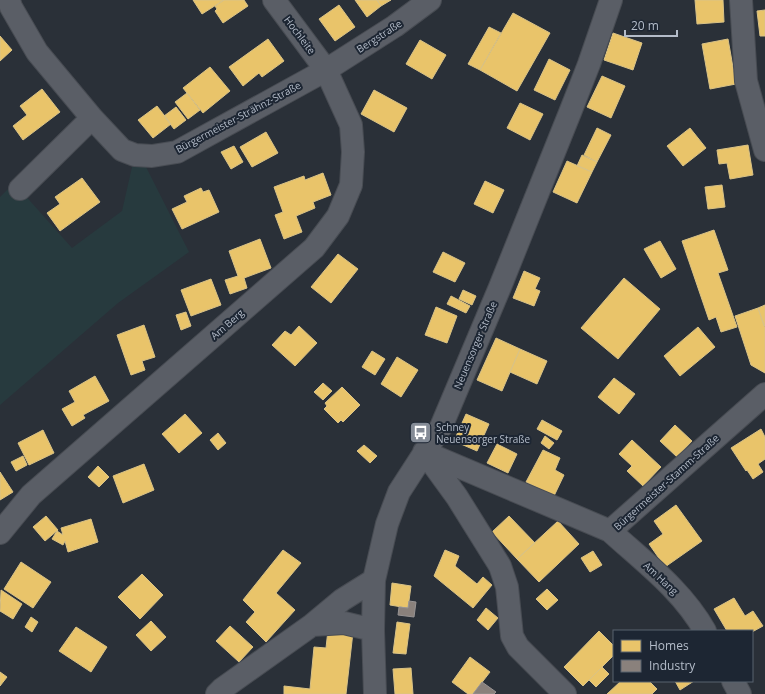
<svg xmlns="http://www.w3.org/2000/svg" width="765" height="694" font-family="'Open Sans',sans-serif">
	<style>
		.green { fill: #273a3e }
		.homes { fill: #e9c46a; stroke: #d9c286 }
		.industry { fill: #8a817c; stroke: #979393 }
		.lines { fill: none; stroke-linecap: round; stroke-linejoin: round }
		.minor-casing { stroke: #484c53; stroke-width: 24 }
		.minor { stroke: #5a5e66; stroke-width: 22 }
		.labels { text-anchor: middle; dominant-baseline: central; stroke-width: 4; stroke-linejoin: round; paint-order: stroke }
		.street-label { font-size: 10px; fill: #b4bcc9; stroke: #1d2633 }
		.poi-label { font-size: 10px; fill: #b4bcc9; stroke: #1d2633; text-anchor: start }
	</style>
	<rect width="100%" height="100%" fill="#2a3038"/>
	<path class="green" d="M145,165L189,252L118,303L0,405V197L14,183L72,248L122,211L132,167Z"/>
	<path class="homes" d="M193,0H224L202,14Z
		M224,0H244L248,6L223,23L215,11L217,9L215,6Z
		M355,0H377L381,6L367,17Z
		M377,0H391L381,6Z
		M695,0H723L724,22L697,24Z
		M339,5L355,27L335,41L319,19Z
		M765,10V36H760L757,11Z
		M513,13L550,33L517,91L480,70Z
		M489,27L501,33L480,70L468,64Z
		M613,33L642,43L633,70L604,60Z
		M0,36L12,50L0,61Z
		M268,39L284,61L262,77L259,73L243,86L229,67Z
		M728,39L736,84L710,89L702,44Z
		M420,40L446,55L432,79L406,64Z
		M549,59L570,70L555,100L534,90Z
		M210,67L230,91L203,113L183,88Z
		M602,76L625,86L611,118L587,107Z
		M42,89L60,112L23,140L13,126L27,115L20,106Z
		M374,90L407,108L394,132L361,114Z
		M187,93L200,110L188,119L175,102Z
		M520,103L543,114L530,140L507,128Z
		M157,106L171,124L153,138L138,120Z
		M176,107L186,120L174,129L164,116Z
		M597,128L611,135L597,162L584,155Z
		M690,128L706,148L683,166L667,146Z
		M266,132L278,153L252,167L240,147Z
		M748,145L753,175L730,179L727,163L719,164L717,150Z
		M234,146L243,162L231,169L221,152Z
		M582,155L597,162L592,172L577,166Z
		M567,161L592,172L577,203L553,192Z
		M323,173L331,195L313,202L315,208L296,216L302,232L284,239L275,215L283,212L274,187L304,176L305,180Z
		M82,178L100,202L60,231L47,213L60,204L55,197Z
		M485,181L504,190L493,213L474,204Z
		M722,185L725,207L708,209L705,187Z
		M201,188L203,192L209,190L219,212L182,229L172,209L187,202L184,196Z
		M714,230L728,270L718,273L737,327L721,332L716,317L709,320L682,241Z
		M260,239L271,268L244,278L247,288L230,294L225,280L238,276L229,251Z
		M660,241L676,269L661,278L644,249Z
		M443,252L465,263L455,282L433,272Z
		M338,254L358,269L331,303L311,287Z
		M524,271L540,278L535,289L540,291L534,306L513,298Z
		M624,278L660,309L618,359L581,328Z
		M211,279L221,305L191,316L181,290Z
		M463,290L476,296L472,305L459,299Z
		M451,296L470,306L466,313L447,304Z
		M765,305V325L764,326L758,308Z
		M436,307L457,316L447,343L425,335Z
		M758,308L765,327V373L751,365L735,316Z
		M186,312L191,326L181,330L176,315Z
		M144,325L155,357L142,361L145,370L131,375L117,335Z
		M299,326L317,343L295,366L272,345L285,331L291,335Z
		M698,327L715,347L680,376L664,356Z
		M496,338L520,349L502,391L477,380Z
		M520,349L547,361L537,384L510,372Z
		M372,351L385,359L375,375L362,367Z
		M397,357L418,370L401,397L381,384Z
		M95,376L109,401L83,415L85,418L72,426L62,409L75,402L69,391Z
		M614,378L635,394L619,414L598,397Z
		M323,383L332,391L323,400L314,392Z
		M342,387L360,405L343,422L341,420L338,423L324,409L327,406L325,403Z
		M185,414L202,433L179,453L162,434Z
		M466,414L489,424L477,451L454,441Z
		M542,420L562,431L557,440L537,429Z
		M675,425L692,441L677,457L660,441Z
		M761,429L765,437V459L758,464L763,472L753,479L747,470L746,471L731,448Z
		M43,430L54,453L29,465L18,443Z
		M218,433L226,443L218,450L210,440Z
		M545,436L554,443L549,449L541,443Z
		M632,440L661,467L643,486L627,471L632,466L619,454Z
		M497,444L517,454L508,473L487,463Z
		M364,445L377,456L370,463L357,451Z
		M543,450L560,458L555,470L564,475L554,496L526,482Z
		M23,456L27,465L16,471L11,462Z
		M144,464L154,490L123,503L113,476Z
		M98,466L109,477L99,487L88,477Z
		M0,472L13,492L0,500Z
		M676,505L702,541L665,567L649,544L663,534L654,521Z
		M46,516L58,530L45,541L33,527Z
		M509,516L535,543L517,559L492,532Z
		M91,519L98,542L68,552L65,541L63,545L52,539L57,531L63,535L61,528Z
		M558,521L579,544L539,582L517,559Z
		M283,550L301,563L276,593L295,610L266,642L246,622L255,612L243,600Z
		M445,550L459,556L455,566L477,584L483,577L492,585L473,608L434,576Z
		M593,551L602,565L590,572L581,558Z
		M21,562L51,582L33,608L4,589Z
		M142,574L163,595L140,619L118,597Z
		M392,583L411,586L408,608L390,605Z
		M547,589L558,600L547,610L536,599Z
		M1,590L22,604L13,619L0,611Z
		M734,598L745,616L753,611L763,626L752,632V631H727L714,609Z
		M486,608L498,618L488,630L477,620Z
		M31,617L38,622L32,632L25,627Z
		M151,621L166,637L151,651L136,635Z
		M397,622L410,624L406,654L393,653Z
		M230,626L253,647L239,662L216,641Z
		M76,627L107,647L91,672L59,651Z
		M328,630L353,632L346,694H284V686L310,689L314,647L326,648Z
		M599,631L614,646V655L583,686L564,667Z
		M470,657L490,672L473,694H468L452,682Z
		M602,667L609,674L596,687L589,680Z
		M411,668L413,694H395L393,669Z
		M0,672L7,677L0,686Z
		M621,681H649L657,689L652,694H607Z
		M675,681H694L680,690Z"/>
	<path class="industry" d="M409,601L416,602L414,617L398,615L399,607L408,608Z
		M482,682L496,692L494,694H473Z"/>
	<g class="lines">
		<defs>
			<path id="minor" d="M9,0L11,7L37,52L92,118L122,150L135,155L152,156L177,152L326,70L395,26L430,0
				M741,0L746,81L765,150
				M20,189L92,118
				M424,452L610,531L765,394
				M425,453L457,497L500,566L507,587L512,636L518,647L565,694
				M610,531C644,562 682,590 705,631
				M0,533L31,495L314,248L338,216L351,185L353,152L351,125L326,70L274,0
				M312,625L344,623L373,630
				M733,681L740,694
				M217,694L222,689L312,625L342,600L374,580
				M375,694L373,630L374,580L387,524L399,492L441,427L500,287L571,110L589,64L611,0"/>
		</defs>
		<use href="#minor" class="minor-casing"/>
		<use href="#minor" class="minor"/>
	</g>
	<defs>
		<symbol id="bus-square" viewBox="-11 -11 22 22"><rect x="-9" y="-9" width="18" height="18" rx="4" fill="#848b96" stroke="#1d2633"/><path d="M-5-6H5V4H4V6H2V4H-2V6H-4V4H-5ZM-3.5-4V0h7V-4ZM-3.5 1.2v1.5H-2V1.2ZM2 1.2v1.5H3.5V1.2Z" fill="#fff"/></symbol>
	</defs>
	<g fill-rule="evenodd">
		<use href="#bus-square" x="408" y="420" width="25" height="25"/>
	</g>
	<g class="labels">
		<g class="street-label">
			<text transform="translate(300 35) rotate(53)">Hochleite</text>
			<text transform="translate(379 36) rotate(-33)">Bergstraße</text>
			<text transform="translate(238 117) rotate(-28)">Bürgermeister-Strähnz-Straße</text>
			<text transform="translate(227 324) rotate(-41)">Am Berg</text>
			<text transform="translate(475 345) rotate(-67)">Neuensorger Straße</text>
			<text transform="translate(666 482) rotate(-42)">Bürgermeister-Stamm-Straße</text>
			<text transform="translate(661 578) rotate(43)">Am Hang</text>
		</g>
		<g class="poi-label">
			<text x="436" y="427">Schney<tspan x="436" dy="12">Neuensorger Straße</tspan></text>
		</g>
	</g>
	<rect x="613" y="630" width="140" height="52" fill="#1d2633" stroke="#59626f"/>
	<rect x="621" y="640" width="20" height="12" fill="#e9c46a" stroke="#59626f"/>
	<text x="649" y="650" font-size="12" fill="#b4bcc9">Homes</text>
	<rect x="621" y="660" width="20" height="12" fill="#8a817c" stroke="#59626f"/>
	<text x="649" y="670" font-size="12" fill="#b4bcc9">Industry</text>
	<path d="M625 30v6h52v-6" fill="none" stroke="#b4bcc9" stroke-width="2"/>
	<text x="631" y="30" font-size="12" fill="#b4bcc9" stroke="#1d2633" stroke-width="3" paint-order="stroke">20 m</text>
</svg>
